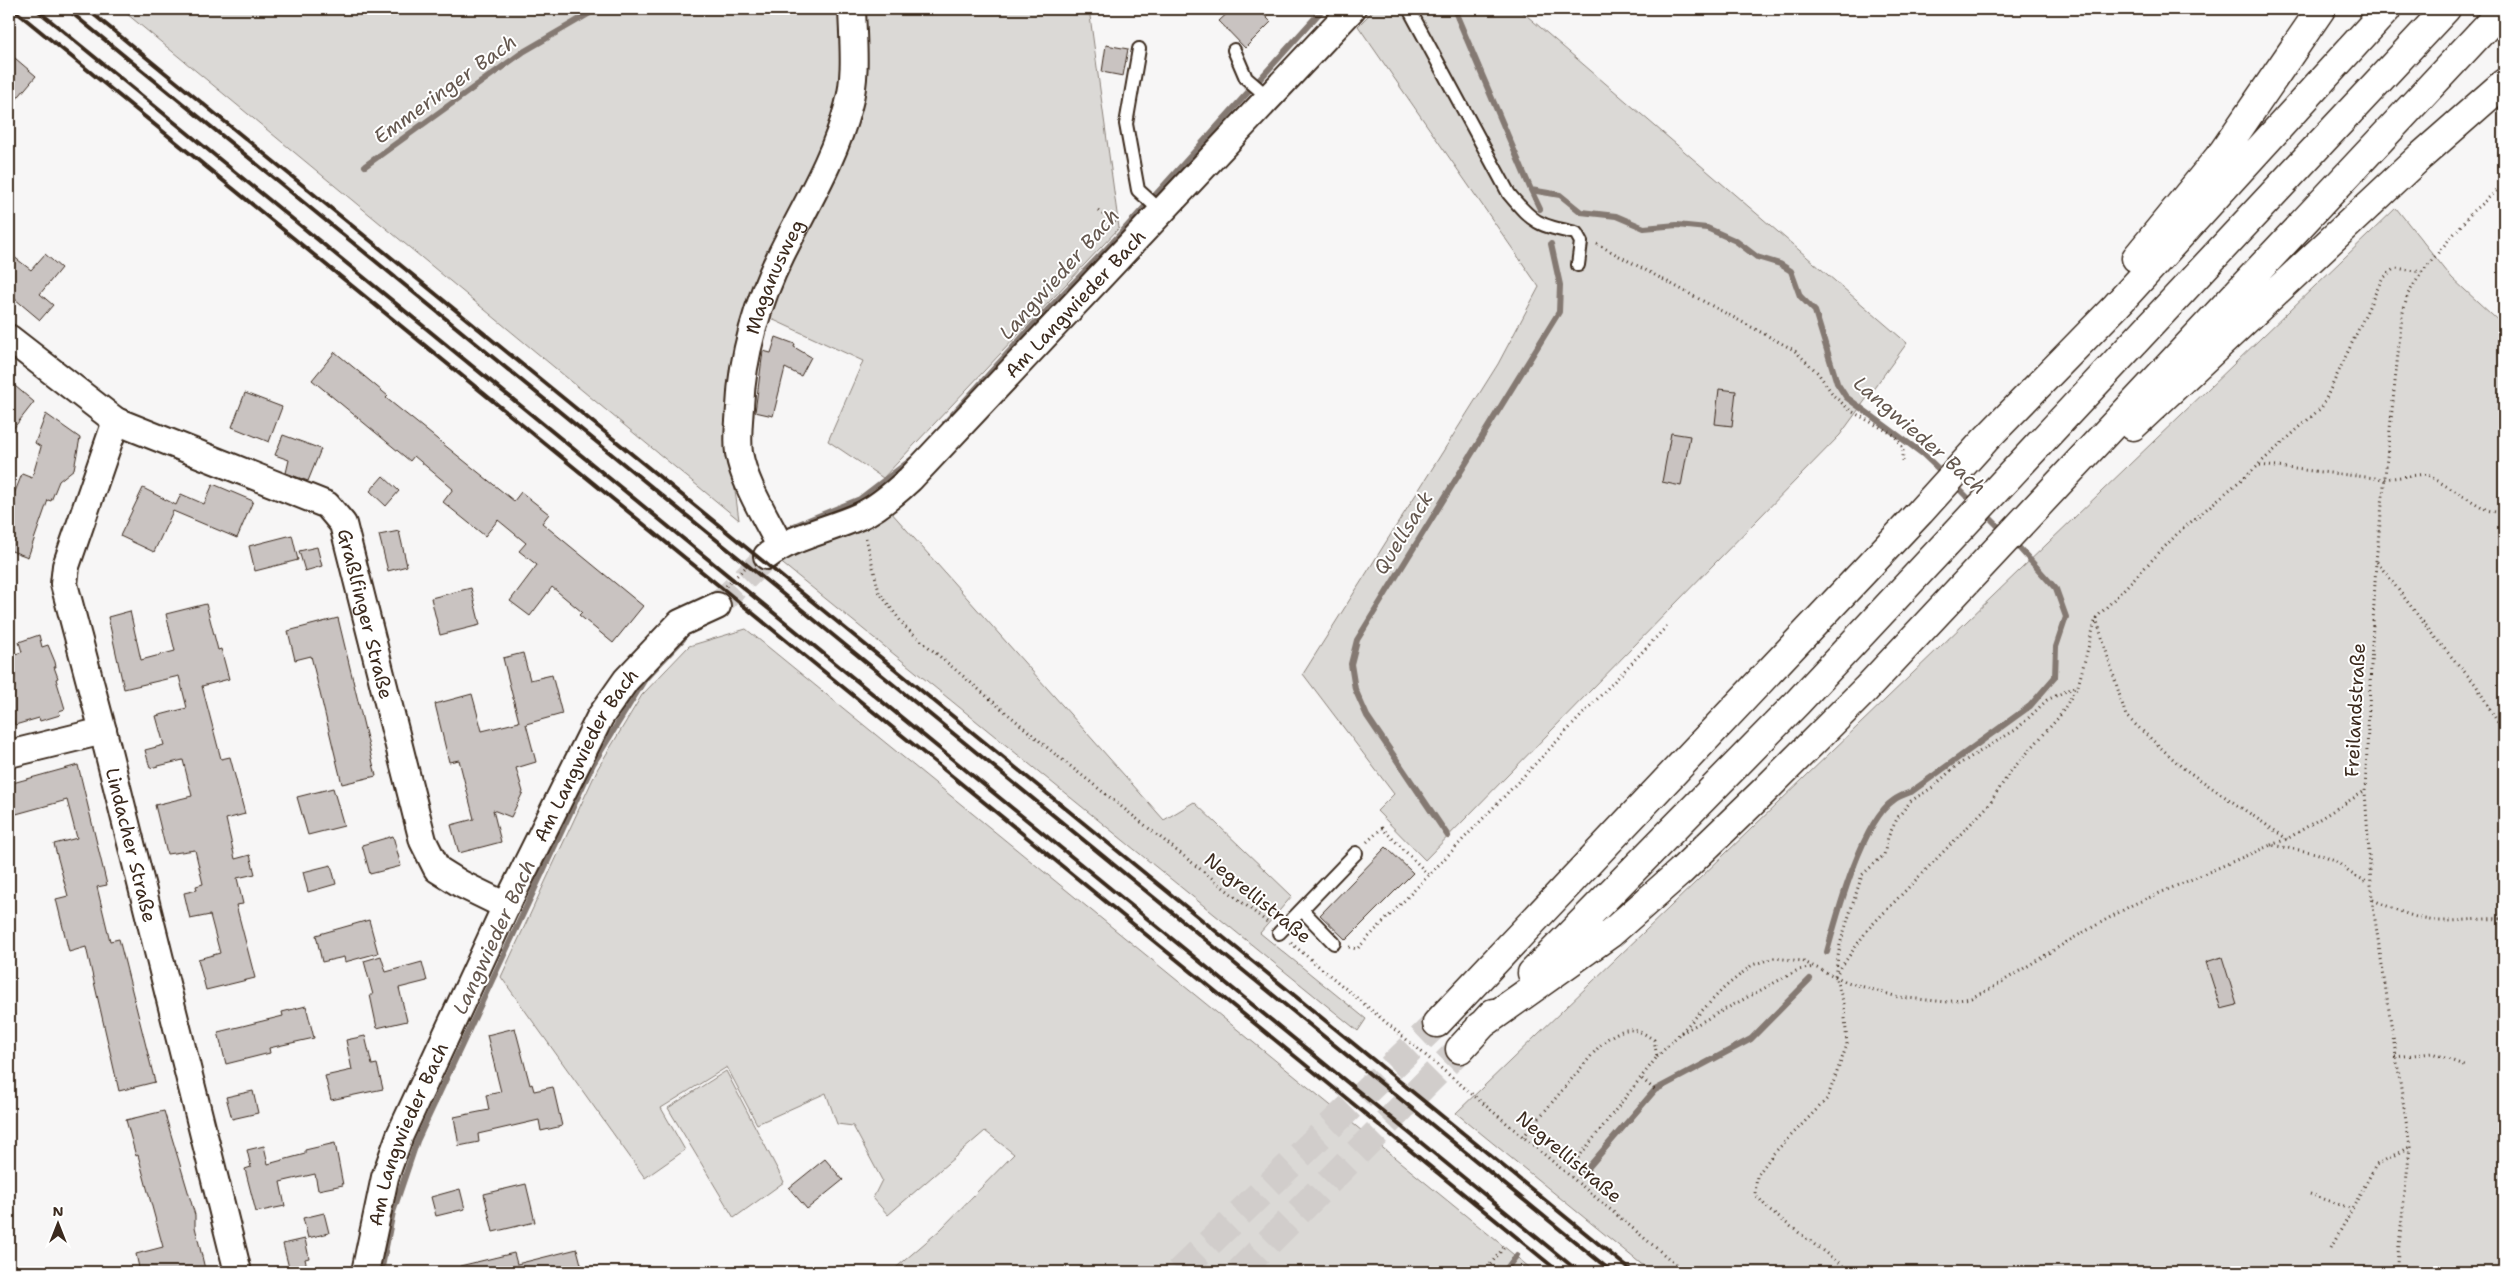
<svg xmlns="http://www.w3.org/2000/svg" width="2513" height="1281" font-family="'Shantell Sans',sans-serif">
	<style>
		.green { fill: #dbd9d6; stroke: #8b827a }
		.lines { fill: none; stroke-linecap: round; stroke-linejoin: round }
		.stream { stroke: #847972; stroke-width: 6 }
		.building { fill: #c9c3c1; stroke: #3b2a1e }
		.minor-tunnel { stroke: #d1cdcb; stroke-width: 26; stroke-dasharray: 26 13; stroke-linecap: butt }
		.motorway-tunnel { stroke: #d1cdcb; stroke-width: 28; stroke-dasharray: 28 14; stroke-linecap: butt }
		.service-casing { stroke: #3b2a1e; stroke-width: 16 }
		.minor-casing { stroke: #3b2a1e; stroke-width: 30 }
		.motorway-casing { stroke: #3b2a1e; stroke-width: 31 }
		.path { stroke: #3b2a1e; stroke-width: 3; stroke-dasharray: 1 4; stroke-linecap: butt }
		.service { stroke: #fff; stroke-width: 12 }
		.minor { stroke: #fff; stroke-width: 26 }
		.motorway { stroke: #fff; stroke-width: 28 }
		.rail { stroke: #3b2a1e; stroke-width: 4 }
		.labels { text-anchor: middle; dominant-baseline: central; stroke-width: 4; stroke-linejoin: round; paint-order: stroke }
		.street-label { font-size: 19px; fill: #3b2a1e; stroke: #fff }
		.water-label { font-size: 20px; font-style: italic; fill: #65584f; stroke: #fff }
	</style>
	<rect width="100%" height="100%" fill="#f7f6f6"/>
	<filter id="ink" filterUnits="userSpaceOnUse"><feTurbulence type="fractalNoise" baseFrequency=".02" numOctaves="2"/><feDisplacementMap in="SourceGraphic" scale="10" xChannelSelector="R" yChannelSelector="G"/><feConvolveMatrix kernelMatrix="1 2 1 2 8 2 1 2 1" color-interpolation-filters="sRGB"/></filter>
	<g filter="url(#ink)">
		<path class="green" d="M121,9H848L841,118L778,246L732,468L739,520Z
			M856,9H1089L1119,228L883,478L828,441L863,361L765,316L833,165Z
			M1375,9H1519L1907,343L1840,435L1425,860L1377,811L1394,794L1303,674L1498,364L1539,287L1358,26Z
			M2396,208L2452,278L2504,326V1272H1651L1456,1113Z
			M890,511L1164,820L1194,802L1292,896L1260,933L1366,1019L1358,1031L778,560L786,552C827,542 856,538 890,511Z
			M746,629L1535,1272H891L940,1230L1014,1154L985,1131L888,1215L873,1198L882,1180L853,1126L837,1124L826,1093L757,1124L727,1067L661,1108L685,1150L645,1178L501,977L598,768L642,695L689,646Z
			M726,1071L784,1182L734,1218L668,1108Z"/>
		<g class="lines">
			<path class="stream" d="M1454,9L1531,190L1560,195L1581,212L1616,216L1644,228L1677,225L1707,228L1736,241L1757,257L1780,264L1791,271L1800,296L1815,311L1837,383L1846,397L1923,454L1945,475
				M365,166L523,52L597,9
				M1531,190L1540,209
				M945,423L1034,324L1113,242L1323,9
				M1954,484L1975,505
				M1985,513L2004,532
				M794,526L860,499L911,460
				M1448,836L1367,716L1355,689L1351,664L1357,640L1559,312L1560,285L1551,244
				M1827,952C1837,915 1862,821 1894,800C1899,796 1906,794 1911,792L2030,706L2055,677L2056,647L2066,617L2056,589L2013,541
				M1581,1176L1655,1090L1751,1039L1810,979
				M381,1272L393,1212L417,1141L593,764L645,679L683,639
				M1504,1272L1517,1255"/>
		</g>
		<path class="building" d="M1232,9H1258L1271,22L1245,48L1219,21Z
			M1106,45L1128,49L1123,76L1102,72Z
			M9,53L36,76L9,108Z
			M9,253L31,270L45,254L61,268L40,294L53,305L40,320L9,294Z
			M776,337L795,344L794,347L811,357L801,376L785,368L773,416L755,412L763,351L771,353Z
			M335,352L388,396L386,398L514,501L521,492L549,514L542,523L643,606L613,643L579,615L582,612L552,587L530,616L510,601L537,565L519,551L526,543L498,520L485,536L443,502L453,489L414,456L410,461L312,380Z
			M9,381L34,402L9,434Z
			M1719,389L1736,391L1732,426L1715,424Z
			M245,393L282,407L269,442L232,427Z
			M46,414L80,438L74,469L59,481L51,501L48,500L28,557L9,550V507L22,474L32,478L41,447L35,443Z
			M1671,433L1690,436L1681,486L1662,482Z
			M283,435L321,449L308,481L286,473L289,460L275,455Z
			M383,476L399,491L386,506L370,491Z
			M213,484L253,501L237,538L173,511L154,552L120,536L143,488L176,505L181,494L204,504Z
			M399,531L407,566L388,571L379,535Z
			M292,535L298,560L255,571L249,546Z
			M317,547L322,566L305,571L299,551Z
			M471,588L480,625L440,635L431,598Z
			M206,604L218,650L221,649L229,679L202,686L221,759L230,757L245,814L226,819L235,859L250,855L255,874L237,878L243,904L236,905L255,978L206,990L198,959L220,953L210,915L190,919L184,893L197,890L196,886L203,884L195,850L167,854L155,805L192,796L183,760L150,768L145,750L164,745L156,716L187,708L179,676L124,689L108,617L130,611L141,660L175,651L166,614Z
			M338,618L376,776L342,784L311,656L295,660L288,631Z
			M39,635L42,647L48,645L55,662L56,667H54L58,678L56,679L65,709L59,711L60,715L40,721L39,718L15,725L9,705V656L22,652L19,642Z
			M523,653L530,680L552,675L562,714L526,724L536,762L516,768L523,792L511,817L493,810L501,842L459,853L451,825L474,819L459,760L449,762L435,704L472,694L482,731L519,722L503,658Z
			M78,765L107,885L97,887L110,941L119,939L155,1082L119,1091L86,947L69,952L56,899L68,896L54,844L77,838L67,800L9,816V784Z
			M333,788L344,826L308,835L297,797Z
			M393,836L401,866L370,874L362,845Z
			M1386,847L1413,873L1346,940L1320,915Z
			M331,865L336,884L308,892L303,872Z
			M369,920L378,953L345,962L344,957L322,962L316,935Z
			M381,956L386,972L422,962L427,981L399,988L407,1021L377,1028L370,995H373L364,961Z
			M2222,957L2237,1005L2221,1009L2206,962Z
			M306,1006L314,1038L269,1048L270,1053L226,1064L218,1032L283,1016L282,1012Z
			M515,1028L530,1085L532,1084L534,1091L553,1087L562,1126L541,1131L539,1120L478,1134L479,1142L459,1146L454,1117L489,1110L486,1095L501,1092L487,1035Z
			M365,1036L372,1065L377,1064L383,1089L331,1100L325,1076L352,1070L346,1040Z
			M253,1091L258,1113L232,1119L226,1097Z
			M164,1111L195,1215V1227L205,1269L190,1272H140L136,1254L163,1247L138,1155L136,1156L126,1120Z
			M335,1143L343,1185L318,1190L315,1174L280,1182L285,1206L256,1212L245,1169L251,1167L247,1150L264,1146L268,1164L305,1154V1150Z
			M825,1159L843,1180L807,1209L789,1188Z
			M526,1184L535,1222L493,1232L484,1194Z
			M460,1189L465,1209L436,1216L431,1197Z
			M324,1213L329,1233L308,1238L303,1218Z
			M305,1239L309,1258L305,1259L308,1272H290L283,1244Z
			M577,1249L582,1268L565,1272H461L460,1266L514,1253L517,1264Z"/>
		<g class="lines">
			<path class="minor-tunnel" d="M717,606L767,556"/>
			<path class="motorway-tunnel" d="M1179,1272L1437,1023
				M1239,1272L1460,1049"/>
			<defs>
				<path id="service" d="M1409,9L1509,194C1534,224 1538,225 1576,233L1581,242L1578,265
					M1139,49L1126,124L1138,190L1162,212
					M1234,50L1246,78L1269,98
					M1302,910L1334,943
					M1279,933L1356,853"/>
				<g id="minor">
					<path id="s1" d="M9,338L116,421L327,505L343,524L423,841L437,869L461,884L506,906"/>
					<path id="s2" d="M116,421L66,566L64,584L103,731L238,1272"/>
					<path id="s3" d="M780,546C766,517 745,486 739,453C737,439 739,422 740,407C742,356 758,301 781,255C805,206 834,160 848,107C857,76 853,41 852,9"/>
					<path id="s4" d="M767,556C793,536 829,530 860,516C878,508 895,493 910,479L1352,9"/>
					<path d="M9,754L103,731"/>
					<path id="s5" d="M365,1272L385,1177L400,1135L506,906L600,717L626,680L680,623L717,606"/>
				</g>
				<path id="motorway" d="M2136,258L2223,152L2321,9
					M2133,426L2421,156L2504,83
					M1532,973L1797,703L2446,9
					M1437,1023L1920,512L1985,440L2116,306L2387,9
					M1480,1026L1611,933L1680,872L1763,792L1866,689L2503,9
					M1460,1049L1493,1013"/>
			</defs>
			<use href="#service" class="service-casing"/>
			<use href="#minor" class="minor-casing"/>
			<use href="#motorway" class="motorway-casing"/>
			<path class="path" d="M2166,14L2169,9
				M1098,211L1118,225
				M1597,244L1794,350L1818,373L1834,396L1851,411L1894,435L1903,448V461
				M2259,464L2322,407L2382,279L2396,268L2422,272
				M866,538L879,592L905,627L1055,754L1267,922
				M2377,562L2436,639L2476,685L2504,733
				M726,586L747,566
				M2096,618L2126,716L2183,768L2287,839
				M1367,842L1382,828L1429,875L1668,625
				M2271,845L2287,839L2365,791
				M2373,900C2395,909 2418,921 2442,921C2463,921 2483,918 2504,919
				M1291,943L1685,1272
				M1349,947L1357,949L1429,875
				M1835,976L1868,929L1987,807L2011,771L2059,717L2078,686L2096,618L2179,532L2259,465L2384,479L2426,474L2487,510L2504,514
				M1681,1033L1798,970L1814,967
				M1657,1057L1724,988L1752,965L1774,958L1802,961L1847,982L1898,997L1946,1002L1971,998L1992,988L2070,940L2132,905L2271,845L2316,853L2335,860L2350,873L2369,883
				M2395,1057L2432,1053L2466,1066
				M1642,1079L1655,1090
				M1523,1137L1602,1043C1622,1027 1633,1025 1654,1040L1657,1057L1571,1167
				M2310,1194L2352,1209
				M2331,1248L2376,1165L2409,1147
				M1484,1272L1506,1245
				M1851,1272L1770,1211L1755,1194L1757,1176L1773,1154L1827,1099L1847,1045L1844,1004L1835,976L1840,944L1862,875L1884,855L1888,837L1898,817L1911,801L1933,787L1956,766L2017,729L2047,700L2077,686
				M2396,1272L2410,1147L2372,900L2365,791L2376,561L2402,316L2408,294L2422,272L2473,211L2504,185"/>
			<use href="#service" class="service"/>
			<use href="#minor" class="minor"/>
			<use href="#motorway" class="motorway"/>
			<path class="rail" d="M13,9L1559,1272
				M36,9L1579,1272
				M67,9L1612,1272
				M87,9L1633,1272"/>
		</g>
	</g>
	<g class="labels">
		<g class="street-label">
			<text stroke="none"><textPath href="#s3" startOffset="284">Maganusweg</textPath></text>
			<text stroke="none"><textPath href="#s4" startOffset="405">Am Langwieder Bach</textPath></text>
			<text stroke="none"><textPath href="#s1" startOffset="480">Graßlfinger Straße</textPath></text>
			<text transform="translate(2355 710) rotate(-87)">Freilandstraße</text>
			<text stroke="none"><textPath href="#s5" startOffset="565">Am Langwieder Bach</textPath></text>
			<text stroke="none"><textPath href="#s2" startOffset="441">Lindacher Straße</textPath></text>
			<text transform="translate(1258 898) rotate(39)">Negrellistraße</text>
			<text stroke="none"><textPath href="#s5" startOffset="145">Am Langwieder Bach</textPath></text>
			<text transform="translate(1569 1157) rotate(40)">Negrellistraße</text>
		</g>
		<g class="water-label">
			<text transform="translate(445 89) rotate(-36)">Emmeringer Bach</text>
			<text transform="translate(1059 274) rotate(-48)">Langwieder Bach</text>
			<text transform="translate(1920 435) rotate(41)">Langwieder Bach</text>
			<text transform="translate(1403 533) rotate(-58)">Quellsack</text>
			<text transform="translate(494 937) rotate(-65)">Langwieder Bach</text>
		</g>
	</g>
	<rect width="2513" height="1281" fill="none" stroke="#fff" stroke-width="30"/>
	<rect x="15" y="15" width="2483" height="1251" fill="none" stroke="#3b2a1e" stroke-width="2" filter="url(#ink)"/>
	<g transform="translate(58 1224)" stroke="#ffffff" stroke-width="4" paint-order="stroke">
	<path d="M0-4L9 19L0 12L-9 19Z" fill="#3b2a1e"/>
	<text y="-8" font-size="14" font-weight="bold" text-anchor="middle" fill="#3b2a1e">N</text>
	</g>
</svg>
